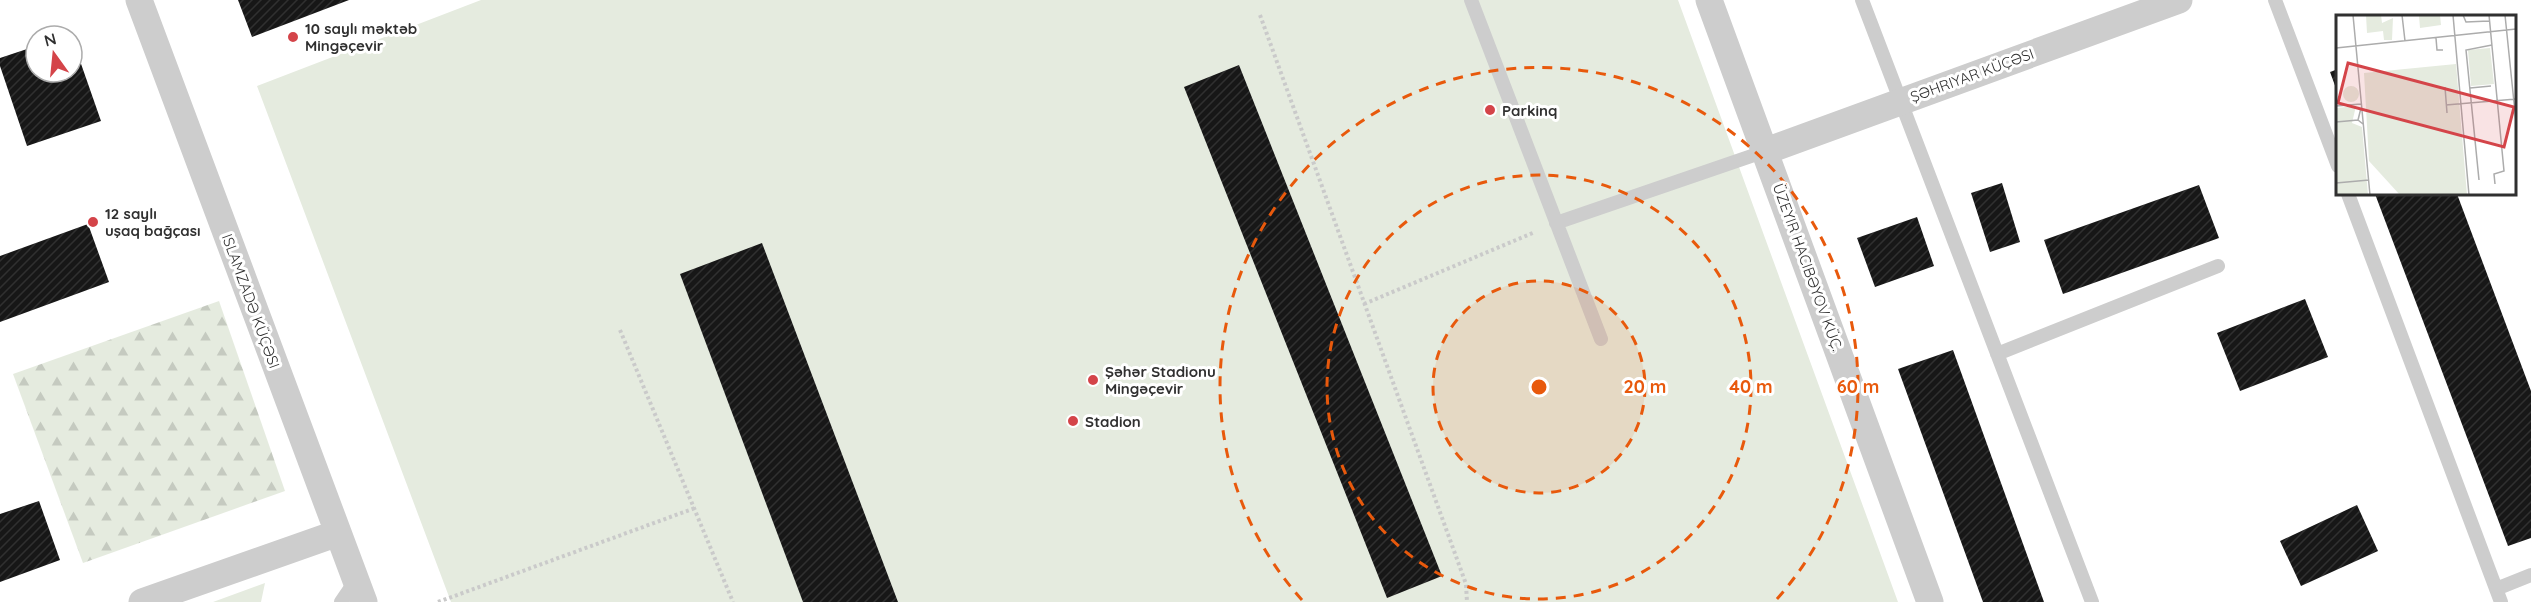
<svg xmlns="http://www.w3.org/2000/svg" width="2531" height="602" font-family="Quicksand,sans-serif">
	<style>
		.forest { fill: url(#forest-firs) }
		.pitch { fill: #e5ebdf }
		.building { fill: url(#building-hatch) }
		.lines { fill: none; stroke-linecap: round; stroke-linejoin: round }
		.path { stroke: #cacaca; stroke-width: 4; stroke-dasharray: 3 3; stroke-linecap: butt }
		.service { stroke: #cdcdcd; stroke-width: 14 }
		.minor { stroke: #cdcdcd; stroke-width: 27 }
		.ring { fill: none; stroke: #e8590c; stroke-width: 3; stroke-dasharray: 10 8 }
		.poi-dot { fill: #d44449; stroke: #fff; stroke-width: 2 }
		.labels { text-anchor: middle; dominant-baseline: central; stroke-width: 6; stroke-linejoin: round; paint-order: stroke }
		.poi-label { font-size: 15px; font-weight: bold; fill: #303030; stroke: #fff; text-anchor: start }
		.street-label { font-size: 15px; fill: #303030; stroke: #fff }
		.inset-road { fill: none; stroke: #acacac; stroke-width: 1.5 }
		.view { fill: #d44449; fill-opacity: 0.15; stroke: #d44449; stroke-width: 3 }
		.inset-edge { fill: none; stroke: #303030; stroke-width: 3 }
		.centre { fill: #e8590c; stroke: #fff; stroke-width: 3 }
		.ring-label { font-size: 18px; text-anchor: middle; font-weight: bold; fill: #e8590c; stroke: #fff; stroke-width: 6; stroke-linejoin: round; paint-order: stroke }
	</style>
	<defs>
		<pattern id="forest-firs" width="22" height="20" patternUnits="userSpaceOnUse" patternTransform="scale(1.5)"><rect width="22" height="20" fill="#e5ebdf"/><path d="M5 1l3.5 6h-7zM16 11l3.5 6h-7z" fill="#c5cac0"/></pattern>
		<pattern id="building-hatch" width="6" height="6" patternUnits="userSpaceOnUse" patternTransform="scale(1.5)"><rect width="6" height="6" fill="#171717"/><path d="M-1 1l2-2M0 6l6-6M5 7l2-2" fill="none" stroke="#303030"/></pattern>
	</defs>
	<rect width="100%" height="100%" fill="#fff"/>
	<path class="forest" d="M219,301L285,491L83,563L13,374Z"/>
	<path class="pitch" d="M481,0H1678L1898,602H451L257,86Z
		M265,583L261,602H213Z"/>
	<path class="building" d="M238,0H349L252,37Z
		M72,38L101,121L27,146L0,66V58L36,46V72H72Z
		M1239,65L1442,576L1387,598L1184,87Z
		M2338,69V91H2337L2330,72Z
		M2002,183L2020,242L1990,252L1971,193Z
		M2199,185L2219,238L2063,294L2044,240Z
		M2375,194H2457L2531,391V538L2508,546Z
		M1917,217L1934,266L1875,287L1857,238Z
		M88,224L109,282L0,322V256Z
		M762,243L898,602H803L680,274Z
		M2305,299L2328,357L2240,391L2217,333Z
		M1953,350L2044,602H1983L1898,369Z
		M39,501L60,560L0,582V514Z
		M2357,505L2378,551L2301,586L2280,541Z"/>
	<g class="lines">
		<path class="path" d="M1260,15L1466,584L1467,602
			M1364,304L1535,232
			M620,330L733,602
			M438,602L695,508"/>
		<path class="service" d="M1471,0L1601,339
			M1862,0L2092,602
			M2275,0L2338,166
			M2348,194L2501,602
			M1556,223L1766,151
			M1997,354L2218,266
			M2496,589L2531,575
			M341,602L356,580"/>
		<path class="minor" d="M139,0L364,602
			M1709,0L1930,602
			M1766,151L2179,0
			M142,602L338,533"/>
	</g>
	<circle cx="1539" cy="387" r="106" fill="#e8590c" fill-opacity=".12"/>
	<g class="ring">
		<circle cx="1539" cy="387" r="106"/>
		<circle cx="1539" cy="387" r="212"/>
		<path d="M1302 600A319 319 0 1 1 1776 600"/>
	</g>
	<g class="poi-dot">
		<circle cx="293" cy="37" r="6"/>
		<circle cx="1490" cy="110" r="6"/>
		<circle cx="93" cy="222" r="6"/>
		<circle cx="1093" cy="380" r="6"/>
		<circle cx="1073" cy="421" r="6"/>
	</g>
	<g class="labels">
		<g class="poi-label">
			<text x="305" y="28">10 saylı məktəb<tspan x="305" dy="17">Mingəçevir</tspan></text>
			<text x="1502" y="110">Parkinq</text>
			<text x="105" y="213">12 saylı<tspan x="105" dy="17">uşaq bağçası</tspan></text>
			<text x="1105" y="371">Şəhər Stadionu<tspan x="1105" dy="17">Mingəçevir</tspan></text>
			<text x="1085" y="421">Stadion</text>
		</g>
		<g class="street-label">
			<text transform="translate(1972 75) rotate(-20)">ŞƏHRIYAR KÜÇƏSI</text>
			<text transform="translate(1808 267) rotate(70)">ÜZEYIR HACIBƏYOV KÜÇ.</text>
			<text transform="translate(251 301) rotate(70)">ISLAMZADƏ KÜÇƏSI</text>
		</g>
	</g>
	<g transform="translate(2336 15)">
		<rect width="180" height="180" fill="#fff"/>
		<path d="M30,0H45L46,8L57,3L56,25H48L47,16L31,18ZM104,0L105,10L84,13L83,1ZM154,33L158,69L135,71L132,35ZM7 79a8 8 0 1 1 16 0a8 8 0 1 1-16 0Z" fill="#e5ebdf"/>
		<path d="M120,49L131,180H64L33,146L28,58ZM20,91L16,108L26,112L32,180H0V93Z" fill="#e5ebdf"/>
		<path class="inset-road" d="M17,0L34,180M66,0L69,26M117,0L133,180M127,0L130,7L153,6M153,0L168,156L158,159L159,169M169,0L180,107M100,23L101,35H107M0,33L180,14M109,72L111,98M134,73L155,71M110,90L180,84M0,91L25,89M25,93L22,105L27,109M0,107L22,105M143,165L130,35L156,30M0,168L33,165"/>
		<path class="view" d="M12,48L178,92L168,132L2,88Z"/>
		<rect width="180" height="180" class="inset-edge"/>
	</g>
	<circle cx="1539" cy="387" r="9" class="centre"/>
	<g class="ring-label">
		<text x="1645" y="393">20 m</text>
		<text x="1751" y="393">40 m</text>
		<text x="1858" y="393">60 m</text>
	</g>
	<g transform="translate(54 54) rotate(345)"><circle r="28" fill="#ffffff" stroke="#acacac" stroke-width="1.5"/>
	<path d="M0-4.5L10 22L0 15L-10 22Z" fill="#d44449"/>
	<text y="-9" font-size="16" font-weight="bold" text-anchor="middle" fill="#303030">N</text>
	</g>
</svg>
